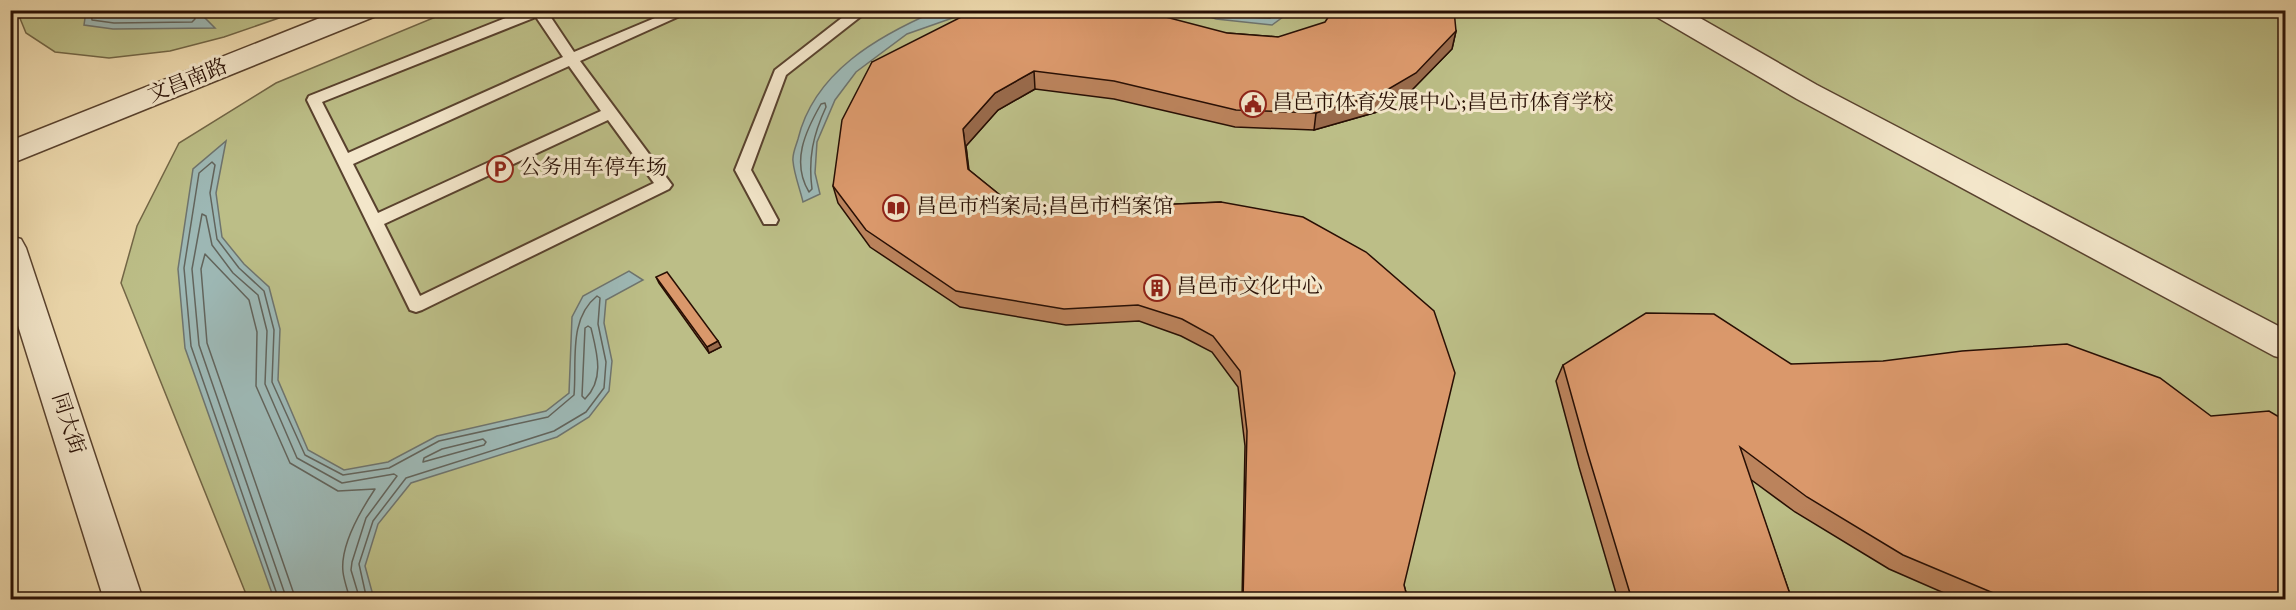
<svg xmlns="http://www.w3.org/2000/svg" width="2296" height="610" font-family="'Sorts Mill Goudy','Noto Serif SC',serif">
	<style>
		.green { fill: #bcbe87; stroke: #726646; stroke-width: 1.5 }
		.water { fill: #9db8b5; stroke: #6e746e; stroke-width: 1.5 }
		.lines { fill: none; stroke-linecap: round; stroke-linejoin: round }
		.shore { stroke: #62645c; stroke-width: 1.5 }
		.service-casing { stroke: #59422e; stroke-width: 4 }
		.minor-casing { stroke: #59422e; stroke-width: 3 }
		.tertiary-casing { stroke: #59422e; stroke-width: 3 }
		.service { fill: #f3e6ca; fill-rule: evenodd }
		.minor { fill: #f3e6ca; fill-rule: evenodd }
		.tertiary { fill: #f3e6ca; fill-rule: evenodd }
		.wall { fill: #bb835c; stroke: #280f04; stroke-width: 1.5 }
		.shaded-wall { fill: #996a4b; stroke: #280f04; stroke-width: 1.5 }
		.building { fill: #da986b; stroke: #280f04; stroke-width: 1.5 }
		.labels { text-anchor: middle; dominant-baseline: central; stroke-width: 6; stroke-linejoin: round; paint-order: stroke }
		.street-label { font-size: 21px; fill: #280f04; stroke: #f3e6ca }
		.poi-label { font-size: 21px; fill: #280f04; stroke: #f3e6ca; text-anchor: start }
	</style>
	<rect width="100%" height="100%" fill="#edd9ad"/>
	<filter id="stains"><feTurbulence type="fractalNoise" baseFrequency=".00333" numOctaves="4"/><feColorMatrix values="0 0 0 0 .2 0 0 0 0 .09 0 0 0 0 .02 0 0 0 .5 -.17"/></filter>
	<radialGradient id="worn" r=".72"><stop offset=".6" stop-color="#630" stop-opacity="0"/><stop offset="1" stop-color="#630" stop-opacity=".3"/></radialGradient>
	<path class="green" d="M275,10L279,18L224,37L170,51L109,58L55,52L26,33L17,11Z
		M450,11H2285V599H248L121,283L137,226L179,143L276,83Z"/>
	<path class="water" d="M187,11L200,13L215,28L113,29L84,25L86,11Z
		M936,11H981L961,15L907,34L856,72L835,100L817,142L815,173L820,194L803,202C800,189 794,174 793,161C792,154 796,146 798,139C814,72 878,36 936,11Z
		M1193,11L1291,10V11L1272,25L1216,19Z
		M226,141L216,193L222,237L244,264L269,287L280,329L278,380L308,450L344,470L388,462L437,436L546,411L569,393L572,317L583,296L629,271L643,280L606,300L604,323L612,361L609,391L589,417L557,437L411,483L378,524L365,566L374,599H274L185,348L178,269L193,169Z"/>
	<g class="lines">
		<path class="shore" d="M91,10L92,20L114,23L192,22L195,19L193,10
			M99,10L101,14L182,15L185,10
			M1211,10L1247,17L1270,18L1281,10
			M825,103L826,107C813,135 808,158 812,189L809,192C791,162 805,132 821,104Z
			M588,326L591,328C597,353 605,379 585,399L582,396L585,328Z
			M483,439L486,442L484,445L423,462L424,458L442,449Z
			M279,600L191,346L184,268L199,173L212,162L215,165L210,193L217,239L239,268L264,291L274,330L272,382L305,455L343,475L389,468L439,441L548,417L574,395C577,362 568,319 597,296L600,298L598,324L606,362L604,388L586,412L554,431L406,478L373,521L359,564L367,600
			M287,600L199,345L192,269L202,214L206,216L212,245L233,273L258,295L267,331L265,384L297,458L342,483L394,474L397,476L366,518L352,562L351,570L360,600
			M296,600L207,343L201,269L205,254L249,300L257,332L256,386L290,463L338,491L375,489C361,510 340,546 343,572C344,581 348,591 350,600"/>
		<defs>
			<path id="service" d="M526,10H546L574,52L674,10H693L580,61L672,185L669,189L422,310L416,312L410,310L307,100L309,96ZM536,17L563,57L348,153L322,102ZM569,66L601,111L378,213L353,164ZM608,120L654,183L420,296L384,224Z
				M852,10H869L786,75L751,170L778,220L776,224H764L735,170L775,70Z"/>
			<path id="minor" d="M1652,10H1686L1817,85L2286,330V359L2274,356L1797,99L1655,16Z"/>
			<path id="tertiary" d="M340,10H379L376,16L10,164V141Z
				M10,236L21,239L26,248L143,600H104L10,300Z"/>
		</defs>
		<use href="#service" class="service-casing"/>
		<use href="#minor" class="minor-casing"/>
		<use href="#tertiary" class="tertiary-casing"/>
		<use href="#service" class="service"/>
		<use href="#minor" class="minor"/>
		<use href="#tertiary" class="tertiary"/>
	</g>
	<path class="wall" d="M1456,31L1452,49L1412,90L1377,112L1314,130L1235,127L1114,99L1035,89L998,110L966,146L969,170L1005,199L1088,208L1221,202L1404,585L1408,600H1242L1245,446L1238,387L1212,352L1181,336L1139,321L1066,325L960,307L870,247L838,203L833,186L872,62L1227,33L1278,37Z
		M656,277L718,341L721,347L709,353L659,283Z
		M1791,364L2286,600H1960L1889,569L1795,512L1750,479L1792,600H1618L1579,467L1556,381L1563,365Z"/>
	<path class="shaded-wall" d="M1456,31L1452,49L1412,90L1377,112L1314,130L1316,113Z
		M1034,71L1035,89L998,110L966,146L970,186L963,129L995,93Z
		M718,341L721,347L709,353L707,347Z"/>
	<path class="building" d="M975,10H1139L1227,33L1278,37L1325,22L1333,10H1454L1456,31L1416,73L1380,94L1316,113L1236,110L1114,81L1034,71L995,93L963,129L968,169L1005,199L1088,208L1221,202L1303,217L1366,252L1434,311L1455,373L1404,585L1408,600H1243L1247,431L1240,371L1213,336L1182,319L1138,305L1064,309L956,291L866,230L833,186L842,120L872,62Z
		M667,272L718,341L707,347L656,277Z
		M1646,313L1714,314L1791,364L1883,361L1962,351L2067,344L2160,378L2211,416L2269,411L2286,421V600H2010L1903,555L1807,497L1740,447L1792,600H1632L1587,451L1563,365Z"/>
	<defs>
		<symbol id="civic-ring" viewBox="-11 -11 22 22"><circle r="9.5" fill="#f3e6ca" stroke="#8f2418" stroke-width="1.5"/><path d="M-.6-6.5H3V-4.5H.6V-3L4-1V1h2V6H-6V1h2V-1L-.6-3ZM-1.2 2.5V6h2.4V2.5Z" fill="#8f2418"/></symbol>
		<symbol id="parking-ring" viewBox="-11 -11 22 22"><circle r="9.5" fill="#f3e6ca" stroke="#8f2418" stroke-width="1.5"/><path d="M-3.5-5.5H1a3.5 3.5 0 0 1 0 7H-1V5.5H-3.5ZM-1-3.4V-.6H.8a1.4 1.4 0 0 0 0-2.8Z" fill="#8f2418"/></symbol>
		<symbol id="library-ring" viewBox="-11 -11 22 22"><circle r="9.5" fill="#f3e6ca" stroke="#8f2418" stroke-width="1.5"/><path d="M-6-4Q-3-5.5-.7-3.5V5Q-3 3-6 4ZM6-4Q3-5.5 .7-3.5V5Q3 3 6 4Z" fill="#8f2418"/></symbol>
		<symbol id="building-ring" viewBox="-11 -11 22 22"><circle r="9.5" fill="#f3e6ca" stroke="#8f2418" stroke-width="1.5"/><path d="M-4-6H4V6H1V3H-1V6H-4ZM-2.5-4.3h1.7v1.8h-1.7ZM.8-4.3h1.7v1.8H.8ZM-2.5-1h1.7V.8h-1.7ZM.8-1h1.7V.8H.8Z" fill="#8f2418"/></symbol>
	</defs>
	<g fill-rule="evenodd">
		<use href="#civic-ring" x="1238" y="89" width="30" height="30"/>
		<use href="#parking-ring" x="485" y="154" width="30" height="30"/>
		<use href="#library-ring" x="881" y="193" width="30" height="30"/>
		<use href="#building-ring" x="1142" y="273" width="30" height="30"/>
	</g>
	<g class="labels">
		<g class="street-label">
			<text transform="translate(188 82) rotate(-22)">文昌南路</text>
			<text transform="translate(67 424) rotate(72)">同大街</text>
		</g>
		<g class="poi-label">
			<text x="1272" y="104">昌邑市体育发展中心;昌邑市体育学校</text>
			<text x="520" y="169">公务用车停车场</text>
			<text x="916" y="208">昌邑市档案局;昌邑市档案馆</text>
			<text x="1176" y="288">昌邑市文化中心</text>
		</g>
	</g>
	<rect width="2296" height="610" fill="none" stroke="#edd9ad" stroke-width="36"/>
	<rect x="12" y="12" width="2272" height="586" fill="none" stroke="#280f04" stroke-width="3"/>
	<rect x="18" y="18" width="2260" height="574" fill="none" stroke="#280f04" stroke-width="1.5"/>
	<rect width="100%" height="100%" filter="url(#stains)"/>
	<rect width="100%" height="100%" fill="url(#worn)"/>
</svg>
